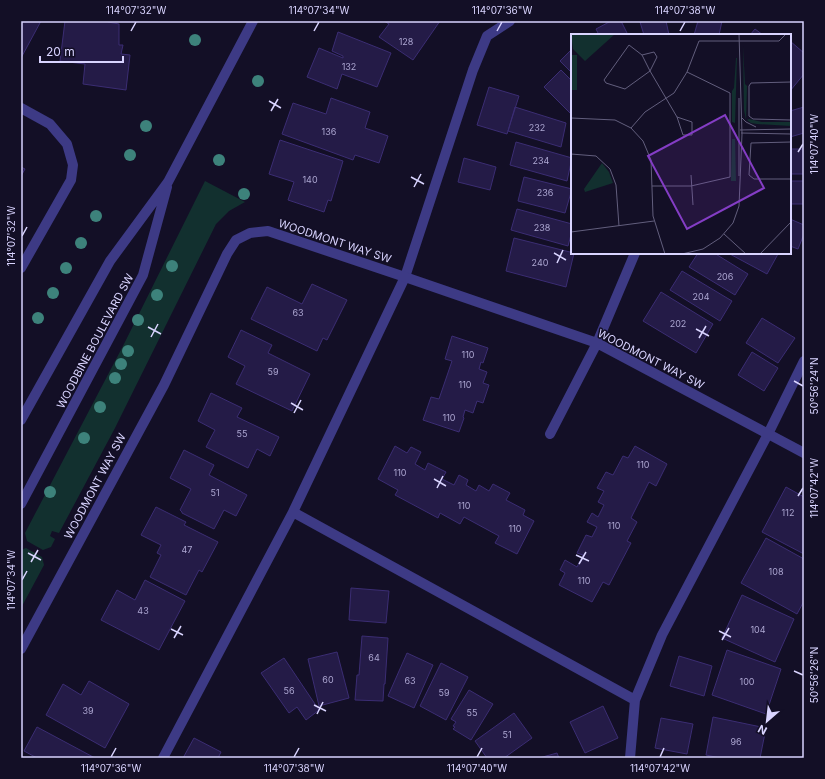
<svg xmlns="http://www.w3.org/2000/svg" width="825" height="779" font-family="Inter,sans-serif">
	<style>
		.green { fill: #12302f }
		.building { fill: #241b47; stroke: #3b2d73 }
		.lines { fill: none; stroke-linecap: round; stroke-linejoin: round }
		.service { stroke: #3d3a85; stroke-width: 10 }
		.minor { stroke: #3d3a85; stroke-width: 10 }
		.tertiary { stroke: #3d3a85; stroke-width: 10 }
		.tree { fill: #3d827b }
		.ticks { fill: none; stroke: #d9d4ff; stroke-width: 1.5 }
		.labels { text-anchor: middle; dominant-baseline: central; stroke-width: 3; stroke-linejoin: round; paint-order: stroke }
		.number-label { font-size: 9px; fill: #aca6d1 }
		.street-label { font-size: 11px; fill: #d9d4ff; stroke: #130f26 }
		.inset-road { fill: none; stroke: #625e7d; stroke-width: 1 }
		.view { fill: #843dc5; fill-opacity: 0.15; stroke: #843dc5; stroke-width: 2 }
		.inset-edge { fill: none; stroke: #d9d4ff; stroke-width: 2 }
		.neatline { fill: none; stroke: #d9d4ff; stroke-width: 1.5 }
		.ticks-label { font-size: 10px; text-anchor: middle; fill: #d9d4ff }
	</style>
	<rect width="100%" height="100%" fill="#130f26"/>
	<path class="green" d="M205,181L245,202L229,211L216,224L115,428L59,533L52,531L50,536L55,539L51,547L43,550L27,541L25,533L124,344Z
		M26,548L42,557L44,565L21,608V550Z"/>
	<path class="building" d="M21,21H41L21,58Z
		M65,21H108V22L119,24V45H123L121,54L130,55L126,90L83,84L85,64L60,61Z
		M384,21H440L413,60L379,37L389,24Z
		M611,21H621L628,35H599L596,29Z
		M646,21H666L669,35H644L640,22Z
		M698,21H722L719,35H694Z
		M755,29L763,35H750Z
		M338,32L391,53L377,87L342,74L337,89L307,77L319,48L343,58V56L332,51Z
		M790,41L804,53V74L790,91Z
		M572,49V73L560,61Z
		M561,70L572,81V115L544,87Z
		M489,87L519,96L507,134L477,125Z
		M331,98L370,112L365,128L388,136L379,163L355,155L353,160L282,134L293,103L326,114Z
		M515,107L566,123L561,147L508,131Z
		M804,107V133L790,137V111Z
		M280,140L343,161L331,201L328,200L324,212L288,200L294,182L269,174Z
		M516,142L572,158L567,181L510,165Z
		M790,149H804V174H790Z
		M464,158L496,167L490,190L458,182Z
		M21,167L25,169L21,176Z
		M524,177L572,189L565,213L518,201Z
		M790,181H804V204H790Z
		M517,209L572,224V231L568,246L511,230Z
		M790,219L804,225V234L798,249L790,246Z
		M514,238L574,253L566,287L506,271Z
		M698,253H714L748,274L735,295L689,267Z
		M728,253H776L778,254L767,274Z
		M682,271L732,301L720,321L670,290Z
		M312,284L347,300L327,340L323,338L317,351L251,319L267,287L302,304Z
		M661,292L713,324L696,353L643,321Z
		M762,318L795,338L778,363L746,343Z
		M241,330L272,345L268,353L310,374L292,411L236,384L245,366L228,357Z
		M452,336L488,348L483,363L481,362L479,369L487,372L483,383L489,385L483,403L477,401L473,413L465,410L463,417L464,418L459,432L423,420L431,397L439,399L452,361L445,359Z
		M752,352L778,368L764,391L738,375Z
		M211,393L242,408L237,417L279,437L270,456L257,449L248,468L206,447L215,430L198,421Z
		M395,446L407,453L411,447L421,452L415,464L425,470L428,463L446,472L442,479L454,485L459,475L468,480L466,485L476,491L479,485L489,491L493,484L510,493L506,500L525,510L523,515L534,521L517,554L495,543L499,536L464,517L460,524L440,513L438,518L395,495L398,490L378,479Z
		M635,446L667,464L656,486L649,482L631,518L637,522L627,541L631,543L609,585L603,582L592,602L559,585L565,573L560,570L565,560L577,567L583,555L577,553L586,535L592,537L597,527L587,522L592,513L598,517L604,505L598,502L604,491L597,488L606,472L613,475L623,456L628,458Z
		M184,450L214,465L209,475L247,495L236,516L224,510L214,529L182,513V512L180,510L191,489L170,478Z
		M786,487L804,497V554L762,532Z
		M156,507L186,522L184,525L218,542L202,572L199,570L186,595L150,577L161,555L157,553L161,545L141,535Z
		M766,538L804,559V601L797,614L741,583Z
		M145,580L185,601L159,650L101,620L117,590L135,600Z
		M351,588L389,591L386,623L349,620Z
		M742,595L794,619L775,662L722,638Z
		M362,636L388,638L385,684H384L383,701L355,700L357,675H359Z
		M727,650L781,669L766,714L712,695Z
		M337,652L349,698L319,706L308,659Z
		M407,653L433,665L414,708L388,696Z
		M679,656L712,666L704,696L670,686Z
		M284,658L319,710L306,720L297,707L289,713L261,673Z
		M441,663L468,677L446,720L420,706Z
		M89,681L129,704L105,748L46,715L63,684L81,695Z
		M469,690L493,704L471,740L453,729L455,727L453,726L456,722L451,719Z
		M603,706L618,738L585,753L570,722Z
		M514,713L532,738L504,758H487L475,741Z
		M713,717L766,728L760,758H720L706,755Z
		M661,718L693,724L687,754L655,748Z
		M37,727L95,758H37L24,751Z
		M194,738L221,752L218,758H183Z
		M557,753L559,758H539Z"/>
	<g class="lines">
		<path class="service" d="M293,512L635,700
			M163,758L293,512L405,277L473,70L487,36L510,21
			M630,758L635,700L662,635L731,504L768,434L804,361"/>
		<path class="minor" d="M21,108L50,124L67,144L73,165L71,180L21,268
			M550,434L597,343L635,253
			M21,649L164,385L227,254L236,240L250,233L268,231L405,277L597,343L804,453"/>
		<path class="tertiary" d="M21,420L110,261L168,182L253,21
			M21,504L143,275L167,187"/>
	</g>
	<g class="tree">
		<circle cx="195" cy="40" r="6"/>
		<circle cx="258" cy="81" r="6"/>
		<circle cx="146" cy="126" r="6"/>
		<circle cx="130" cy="155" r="6"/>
		<circle cx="219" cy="160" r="6"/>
		<circle cx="244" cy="194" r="6"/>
		<circle cx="96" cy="216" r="6"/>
		<circle cx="81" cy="243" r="6"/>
		<circle cx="172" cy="266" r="6"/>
		<circle cx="66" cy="268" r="6"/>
		<circle cx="53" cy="293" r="6"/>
		<circle cx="157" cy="295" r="6"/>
		<circle cx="38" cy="318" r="6"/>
		<circle cx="138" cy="320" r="6"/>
		<circle cx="128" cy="351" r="6"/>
		<circle cx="121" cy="364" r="6"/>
		<circle cx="115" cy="378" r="6"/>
		<circle cx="100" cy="407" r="6"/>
		<circle cx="84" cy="438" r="6"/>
		<circle cx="50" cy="492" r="6"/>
	</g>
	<path class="ticks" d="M131,31L136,22M314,31L319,22M497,31L502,22M680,31L685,22M269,101L281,108M271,111L278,99M798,152L803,144M411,177L424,184M414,187L421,174M22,236L27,227M554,253L566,260M557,263L563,250M148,327L161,334M696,329L709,336M151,337L158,324M699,338L706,326M794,381L803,386M291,403L303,410M294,413L301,400M434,479L446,486M437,488L443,476M798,496L803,488M28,553L41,560M576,555L589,561M31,562L38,550M579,564L586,552M22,580L27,571M171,629L183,635M719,631L731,637M174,638L181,626M722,640L729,628M794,671L803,675M314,705L326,711M317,714L323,702M111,757L116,748M294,757L299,748M477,757L482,748M660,757L664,748"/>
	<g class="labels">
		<g class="number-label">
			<text x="406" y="41">128</text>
			<text x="349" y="66">132</text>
			<text x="537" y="127">232</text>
			<text x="329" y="131">136</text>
			<text x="541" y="160">234</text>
			<text x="310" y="179">140</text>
			<text x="545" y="192">236</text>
			<text x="542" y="227">238</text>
			<text x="540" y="262">240</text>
			<text x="725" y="276">206</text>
			<text x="701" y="296">204</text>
			<text x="298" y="312">63</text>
			<text x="678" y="323">202</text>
			<text x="468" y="354">110</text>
			<text x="273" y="371">59</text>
			<text x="465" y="384">110</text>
			<text x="449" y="417">110</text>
			<text x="242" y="433">55</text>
			<text x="643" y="464">110</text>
			<text x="400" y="472">110</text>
			<text x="215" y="492">51</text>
			<text x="464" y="505">110</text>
			<text x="788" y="512">112</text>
			<text x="614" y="525">110</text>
			<text x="515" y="528">110</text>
			<text x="187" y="549">47</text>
			<text x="776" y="571">108</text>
			<text x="584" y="580">110</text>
			<text x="143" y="610">43</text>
			<text x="758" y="629">104</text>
			<text x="374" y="657">64</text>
			<text x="328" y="679">60</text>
			<text x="410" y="680">63</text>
			<text x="747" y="681">100</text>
			<text x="289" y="690">56</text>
			<text x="444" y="692">59</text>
			<text x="88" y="710">39</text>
			<text x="472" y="712">55</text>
			<text x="507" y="734">51</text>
			<text x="736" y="741">96</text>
		</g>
		<g class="street-label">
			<text transform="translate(335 241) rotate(18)">WOODMONT WAY SW</text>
			<text transform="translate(95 341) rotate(-62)">WOODBINE BOULEVARD SW</text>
			<text transform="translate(651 359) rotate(27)">WOODMONT WAY SW</text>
			<text transform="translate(95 486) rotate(-62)">WOODMONT WAY SW</text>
		</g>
	</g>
	<g transform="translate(571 34)">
		<rect width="220" height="220" fill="#130f26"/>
		<path d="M0,0H44L14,27L2,15ZM172,12L174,50L176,52L175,86L173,76ZM0,21H6V56H0ZM165,24H166L164,89L161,88V57L163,54ZM178,85L191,88H220V92L186,90L180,89L176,86ZM161,105H164L165,147H160ZM31,129L38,138L42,149L14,158L13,155Z" fill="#12302f"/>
		<path class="inset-road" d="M71,21L83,18L86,23L79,37M79,37L71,21L58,11L33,46L35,49L54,55L79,37L106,83L121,88V101H112L106,83M220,48L180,49L178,52V82L182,85L220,86M170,83L175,88L185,93M0,84L44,86L60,94L72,107L80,126L82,182L94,220M60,94L74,78L103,59L116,38L128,7H208L215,0M169,96L220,95M170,99L220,100M220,108L180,109L178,141L183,145H220M0,120L25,122L39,135L45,151L48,192M120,141L122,171M168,142V64M81,152H120L159,143V59L116,38M0,198L83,187M153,200L175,220M111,220L132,215L149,204L162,189L168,172L171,100L168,0M189,220L220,188"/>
		<path class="view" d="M154,81L193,154L116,195L77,122Z"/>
		<rect width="220" height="220" class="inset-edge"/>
	</g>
	<rect width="825" height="779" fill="none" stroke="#130f26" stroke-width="44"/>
	<g transform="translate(767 721) rotate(208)" stroke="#130f26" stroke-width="3" paint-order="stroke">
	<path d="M0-3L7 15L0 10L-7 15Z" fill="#d9d4ff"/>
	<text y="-6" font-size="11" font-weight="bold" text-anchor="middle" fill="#d9d4ff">N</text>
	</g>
	<path d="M40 56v6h83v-6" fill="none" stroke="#d9d4ff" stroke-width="2"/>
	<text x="46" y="56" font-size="12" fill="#d9d4ff" stroke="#130f26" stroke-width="3" paint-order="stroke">20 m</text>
	<rect x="22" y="22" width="781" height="735" class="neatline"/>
	<g class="ticks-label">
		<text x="136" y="14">114°07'32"W</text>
		<text x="319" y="14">114°07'34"W</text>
		<text x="502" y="14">114°07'36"W</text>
		<text x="685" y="14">114°07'38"W</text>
		<text transform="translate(814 144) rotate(-90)" y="4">114°07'40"W</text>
		<text transform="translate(11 236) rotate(-90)" y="4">114°07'32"W</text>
		<text transform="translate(814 386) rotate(-90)" y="4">50°56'24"N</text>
		<text transform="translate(814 488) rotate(-90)" y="4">114°07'42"W</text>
		<text transform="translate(11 580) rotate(-90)" y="4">114°07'34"W</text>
		<text transform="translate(814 675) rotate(-90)" y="4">50°56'26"N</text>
		<text x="111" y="772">114°07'36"W</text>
		<text x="294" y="772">114°07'38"W</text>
		<text x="477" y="772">114°07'40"W</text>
		<text x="660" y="772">114°07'42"W</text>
	</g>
</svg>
